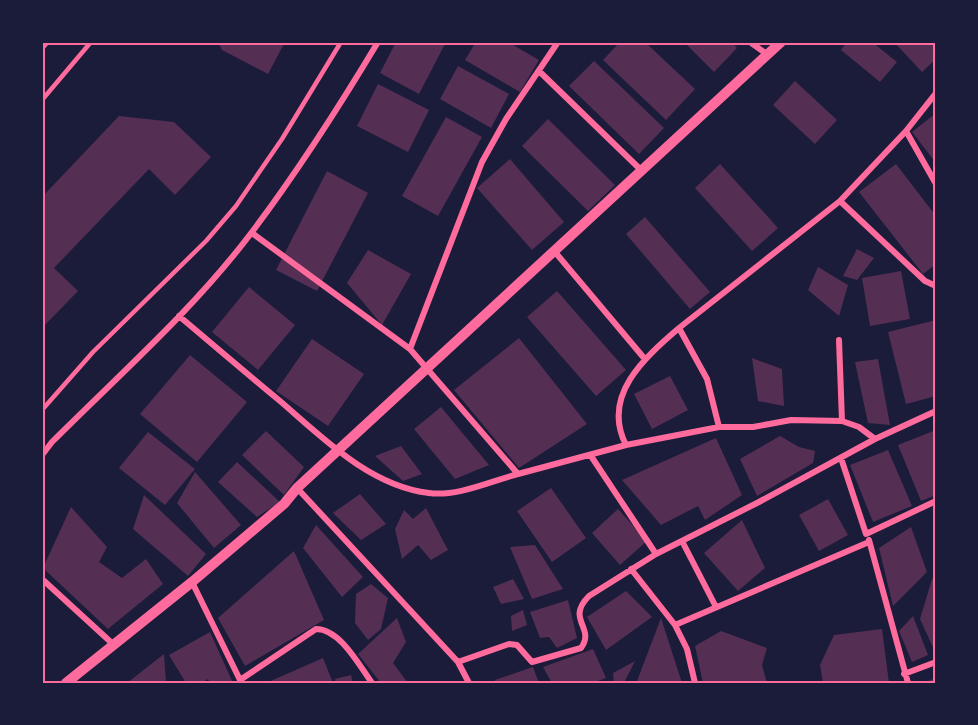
<svg xmlns="http://www.w3.org/2000/svg" width="978" height="725" font-family="'Fira Sans Condensed',sans-serif">
	<style>
		.building { fill: #542f53 }
		.lines { fill: none; stroke-linecap: round; stroke-linejoin: round }
		.path { stroke: #ff6b9d; stroke-width: 4 }
		.service { stroke: #ff6b9d; stroke-width: 4.5 }
		.minor { stroke: #ff6b9d; stroke-width: 6 }
		.tertiary { stroke: #ff6b9d; stroke-width: 10 }
		.neatline { fill: none; stroke: #ff6b9d; stroke-width: 2 }
	</style>
	<rect width="100%" height="100%" fill="#1b1b3a"/>
	<path class="building" d="M218,42H285L268,74L222,50Z
		M396,42H446L419,94L380,73Z
		M476,42H508L539,60L520,92L465,60Z
		M620,42H645L695,89L666,120L603,60Z
		M684,42H732L737,48L714,72Z
		M847,42H872L897,62L880,82L841,50Z
		M894,42H936V59L922,72Z
		M594,61L664,128L639,154L569,86Z
		M458,66L509,94L491,128L440,99Z
		M795,81L837,120L815,144L773,105Z
		M378,84L429,110L408,152L357,126Z
		M936,113V163L912,132Z
		M119,116L174,122L211,157L175,195L149,169L54,268L78,291L45,325L42,322V197Z
		M446,117L482,137L438,216L402,196Z
		M548,119L615,185L588,211L522,146Z
		M510,159L564,222L532,250L477,188Z
		M720,164L778,228L752,251L695,188Z
		M896,164L936,216V264L923,274L859,192Z
		M327,171L368,193L317,291L276,270Z
		M645,217L710,292L690,309L626,234Z
		M857,249L874,258L857,280L843,276Z
		M368,250L411,274L382,325L347,283Z
		M818,267L848,285L839,316L808,290Z
		M901,271L910,319L870,326L862,278Z
		M249,287L295,325L258,370L212,332Z
		M557,291L626,370L596,396L527,317Z
		M936,320V396L906,404L888,332Z
		M519,338L587,424L519,468L454,390Z
		M312,339L364,374L328,426L276,391Z
		M190,355L247,402L197,462L140,414Z
		M752,358L782,369L784,406L758,401Z
		M878,359L890,425L868,423L855,362Z
		M670,376L688,410L652,429L634,394Z
		M441,407L489,465L455,479L414,429Z
		M936,430V495L921,501L898,445Z
		M266,431L304,467L284,495L242,455Z
		M148,432L195,469L165,505L119,468Z
		M780,436L799,447L815,451L813,463L757,496L740,459Z
		M716,438L742,495L705,520L698,506L661,525L622,480Z
		M401,446L422,474L403,481L375,456Z
		M888,450L912,506L873,522L850,465Z
		M237,462L280,502L257,517L218,482Z
		M195,472L241,525L214,548L177,503Z
		M551,488L586,538L552,562L517,511Z
		M360,494L386,524L361,540L333,513Z
		M144,495L206,554L188,576L133,529Z
		M828,499L848,535L819,551L799,515Z
		M71,507L107,547L99,562L122,578L146,559L163,584L108,629L43,568Z
		M426,508L448,550L431,560L418,545L402,559L395,529L404,510L413,519Z
		M618,509L647,541L620,565L592,533Z
		M742,520L765,568L738,591L704,553Z
		M316,525L363,577L342,597L303,548Z
		M911,527L927,572L893,606L879,548Z
		M535,545L563,589L532,599L510,547Z
		M294,551L324,620L245,666L218,618Z
		M936,577V654L920,619L932,579Z
		M513,579L524,599L501,604L493,587Z
		M371,584L388,598L381,629L368,640L355,623L356,594Z
		M626,591L652,617L606,650L587,617Z
		M568,600L577,638L557,648L549,637L540,638L530,612Z
		M523,610L527,625L512,631L511,616Z
		M913,616L928,655L912,662L899,631Z
		M397,618L406,642L393,663L408,683H381L358,654Z
		M661,618L682,683H636L637,681Z
		M882,629L889,683H823L820,665L834,635Z
		M721,631L767,648L762,665L767,683H703L695,646Z
		M210,632L233,683H210L208,679L201,683H186L169,655Z
		M593,649L606,678L592,683H552L543,667Z
		M164,654L166,683H127Z
		M323,658L333,683H266Z
		M635,661L624,683H614L613,673Z
		M533,667L539,683H496L495,680Z
		M351,675L353,683H336L335,679Z
		M936,678V683H923Z"/>
	<g class="lines">
		<path class="path" d="M42,49L48,42"/>
		<path class="service" d="M42,100L91,42
			M42,410L93,352L206,241L236,206L282,139L341,42"/>
		<path class="minor" d="M750,42L768,55
			M540,72L642,171
			M936,93L906,131L840,201L925,281L936,286
			M906,131L936,184
			M252,233L410,349L518,474L626,445L719,427H753L791,420L842,421L859,427L875,439L936,411
			M555,252L644,358
			M179,316C212,344 246,373 280,401C323,438 370,486 429,493C457,497 491,481 518,474
			M839,340L842,421
			M410,349L482,162L506,119L558,42
			M719,427L707,379L679,328L840,201
			M626,445C601,396 644,358 679,328
			M42,455L52,442C120,374 194,309 252,232C298,171 339,107 378,42
			M591,456L656,554L759,502L875,439
			M841,458L866,534L936,501
			M297,488L458,662
			M869,540L908,683
			M682,541L716,607
			M631,569L675,625L687,649L695,683
			M42,579L114,645
			M192,582L241,682
			M675,625L869,542
			M904,674L936,662
			M240,680L316,629C340,629 359,665 372,683
			M469,683L458,662L509,644L517,645L532,662L581,648C596,627 565,620 589,596L656,554"/>
		<path class="tertiary" d="M66,683L192,582L284,504L297,488L781,42"/>
	</g>
	<rect width="978" height="725" fill="none" stroke="#1b1b3a" stroke-width="87"/>
	<rect x="44" y="44" width="890" height="638" class="neatline"/>
</svg>
